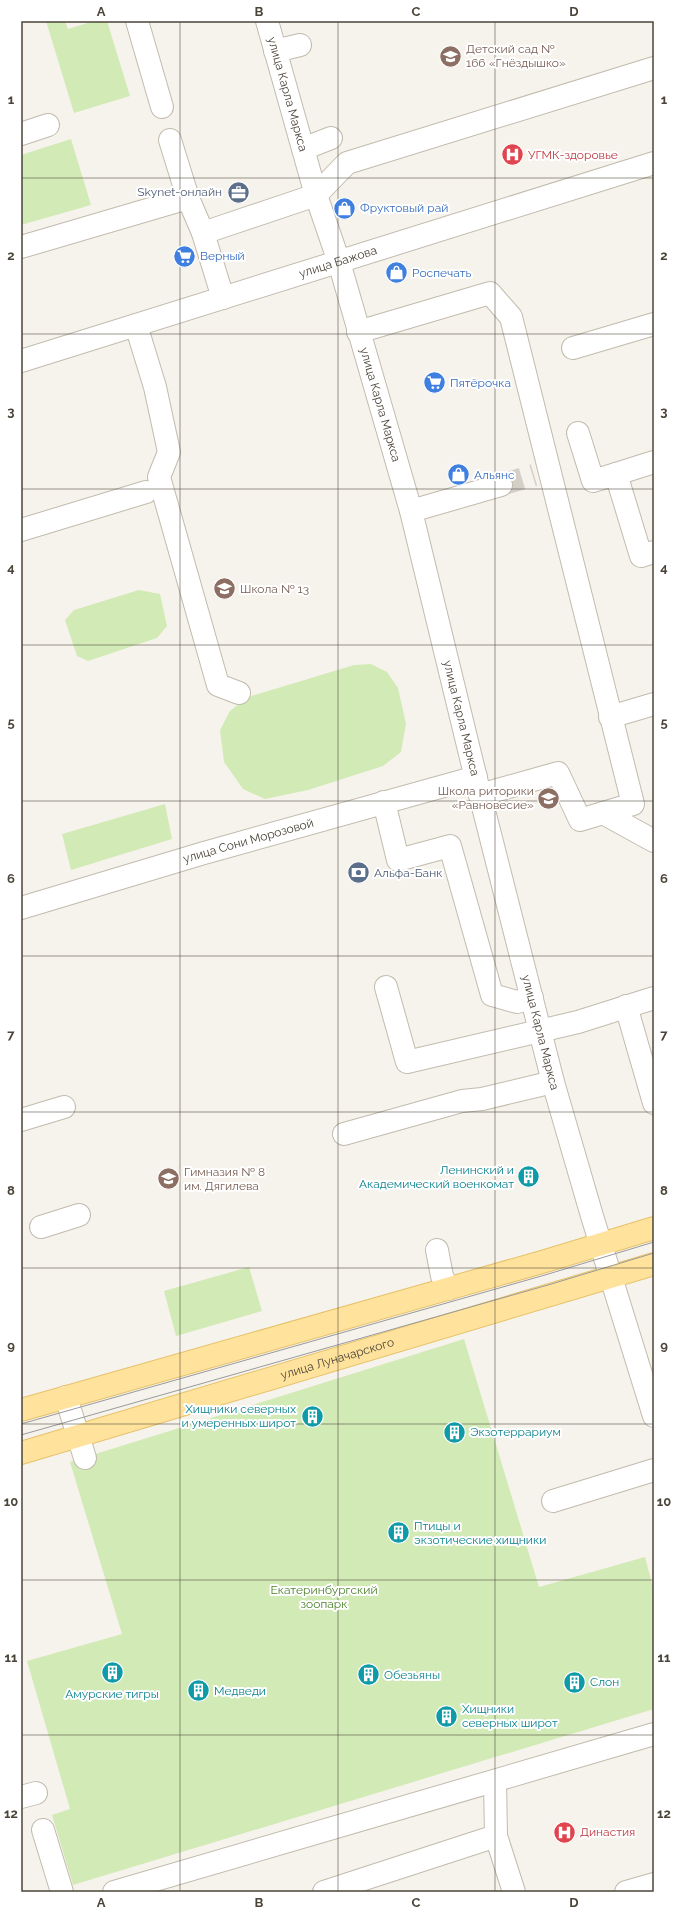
<svg xmlns="http://www.w3.org/2000/svg" width="675" height="1913" font-family="Raleway,sans-serif">
	<style>
		.green { fill: #d2eab5 }
		.lines { fill: none; stroke-linecap: round; stroke-linejoin: round }
		.minor-tunnel { stroke: #d4d0c8; stroke-width: 22; stroke-dasharray: 22 11; stroke-linecap: butt }
		.minor-casing { stroke: #c2bbae; stroke-width: 24 }
		.major-casing { stroke: #e6c16a; stroke-width: 24 }
		.minor { stroke: #fff; stroke-width: 22 }
		.major { stroke: #ffe39c; stroke-width: 22 }
		.tram { stroke: #9a9a9a; stroke-width: 1 }
		.grid { fill: none; stroke: #4b4439; stroke-width: 1; stroke-opacity: 0.55 }
		.labels { text-anchor: middle; dominant-baseline: central; stroke-width: 4; stroke-linejoin: round; paint-order: stroke }
		.education-label { font-size: 12px; fill: #785e54; stroke: #fff; text-anchor: start }
		.street-label { font-size: 12px; fill: #4b4439; stroke: #fff }
		.health-label { font-size: 12px; fill: #be3a42; stroke: #fff; text-anchor: start }
		.service-label { font-size: 12px; fill: #4e5e75; stroke: #fff; text-anchor: end }
		.shop-label { font-size: 12px; fill: #366cbe; stroke: #fff; text-anchor: start }
		.culture-label { font-size: 12px; fill: #0d838f; stroke: #fff; text-anchor: start }
		.park-label { font-size: 12px; fill: #4a7f2a; stroke: #fff }
		.neatline { fill: none; stroke: #4b4439; stroke-width: 1.5 }
		.grid-label { font-size: 13px; text-anchor: middle; font-weight: bold; fill: #4b4439 }
	</style>
	<rect width="100%" height="100%" fill="#f6f3ec"/>
	<path class="green" d="M46,21H65L68,29L94,21H107L130,96L74,113Z
		M71,139L91,205L21,225V155Z
		M139,590L160,594L167,626L157,638L88,661L77,656L65,620L74,610Z
		M371,664L387,672L398,688L406,724L401,752L383,766L308,790L265,799L243,789L224,762L220,730L230,711L248,697L354,665Z
		M165,804L172,839L71,870L62,834Z
		M249,1267L262,1311L176,1336L164,1291Z
		M464,1339L539,1587L645,1557L654,1591V1709L73,1885L52,1815L70,1809L27,1661L122,1634L70,1462Z"/>
	<g class="lines">
		<path class="minor-tunnel" d="M501,485L534,475"/>
		<defs>
			<g id="minor">
				<path d="M137,21L162,107"/>
				<path id="s1" d="M267,21L316,195L339,262L411,511L480,795L553,1082L592,1216L654,1416"/>
				<path d="M275,51L300,45"/>
				<path d="M21,134L48,125"/>
				<path d="M170,140L188,198L203,233L223,298"/>
				<path d="M303,149L331,138"/>
				<path d="M203,233L316,195L347,163L654,68"/>
				<path d="M21,247L188,198"/>
				<path d="M136,325L155,387L169,452L159,477L218,685L239,693"/>
				<path d="M358,332L490,293L511,317L633,804L580,820L558,773L480,795"/>
				<path d="M573,348L654,324"/>
				<path id="s2" d="M21,361L654,163"/>
				<path d="M578,433L593,481L616,474"/>
				<path d="M654,462L616,474L641,556L654,552"/>
				<path d="M411,511L501,485"/>
				<path d="M21,530L146,492"/>
				<path d="M610,717L654,704"/>
				<path d="M384,802L398,860L450,846L492,995L517,1002L532,998"/>
				<path d="M603,813L654,841"/>
				<path id="s3" d="M21,908L204,853L476,777"/>
				<path d="M386,987L407,1062L578,1022L654,998"/>
				<path d="M626,1006L654,1103"/>
				<path d="M21,1120L64,1107"/>
				<path d="M344,1134L462,1101L482,1099L553,1082"/>
				<path d="M41,1227L79,1215"/>
				<path d="M437,1250L442,1276L448,1289"/>
				<path d="M66,1397L85,1458"/>
				<path d="M553,1501L654,1470"/>
				<path d="M495,1781L496,1836L514,1892"/>
				<path d="M21,1797L36,1793"/>
				<path d="M43,1830L62,1892"/>
				<path d="M114,1892L654,1734"/>
				<path d="M324,1892L496,1836"/>
				<path d="M626,1892L654,1884"/>
			</g>
			<g id="major">
				<path d="M21,1410L542,1262L654,1228"/>
				<path id="s4" d="M21,1453L654,1264"/>
			</g>
		</defs>
		<use href="#minor" class="minor-casing"/>
		<use href="#major" class="major-casing"/>
		<use href="#minor" class="minor"/>
		<use href="#major" class="major"/>
		<path class="tram" d="M21,1424L545,1275L654,1242
			M21,1435L548,1285L654,1253"/>
	</g>
	<path class="grid" d="M180,21V1892M338,21V1892M495,21V1892M21,178H654M21,334H654M21,489H654M21,645H654M21,801H654M21,956H654M21,1112H654M21,1268H654M21,1424H654M21,1580H654M21,1735H654"/>
	<defs>
		<symbol id="school-disc" viewBox="-11 -11 22 22"><circle r="9.5" fill="#8d6e63" stroke="#fff"/><path d="M0-5L7-2L0 1L-7-2ZM-4 1L0 2.5L4 1V4Q0 6-4 4Z" fill="#fff"/></symbol>
		<symbol id="hospital-disc" viewBox="-11 -11 22 22"><circle r="9.5" fill="#e0444e" stroke="#fff"/><path d="M-5-5h3v3.5h4V-5h3V5h-3V1.5h-4V5h-3Z" fill="#fff"/></symbol>
		<symbol id="office-disc" viewBox="-11 -11 22 22"><circle r="9.5" fill="#5c6f8a" stroke="#fff"/><path d="M-6-3h4V-5.5h4V-3h4V5H-6ZM-1-4.5V-3h2v-1.5ZM-6 0V1H6V0Z" fill="#fff"/></symbol>
		<symbol id="shop-disc" viewBox="-11 -11 22 22"><circle r="9.5" fill="#3f7fe0" stroke="#fff"/><path d="M-5-2.5h2.3a2.7 3.5 0 0 1 5.4 0H5L5.5 6h-11ZM-1.5-2.5h3a1.5 2.3 0 0 0-3 0Z" fill="#fff"/></symbol>
		<symbol id="supermarket-disc" viewBox="-11 -11 22 22"><circle r="9.5" fill="#3f7fe0" stroke="#fff"/><path d="M-6-5.5h2.5l.6 2H6L4.5 2H-2.5L-4.4-4H-6ZM-1.5 3.2a1.3 1.3 0 1 0 .1 0ZM3 3.2a1.3 1.3 0 1 0 .1 0Z" fill="#fff"/></symbol>
		<symbol id="bank-disc" viewBox="-11 -11 22 22"><circle r="9.5" fill="#5c6f8a" stroke="#fff"/><path d="M-6-4H6V4H-6ZM0-2.3a2.3 2.3 0 1 0 0 4.6a2.3 2.3 0 1 0 0-4.6Z" fill="#fff"/></symbol>
		<symbol id="building-disc" viewBox="-11 -11 22 22"><circle r="9.5" fill="#0f9aa8" stroke="#fff"/><path d="M-4-6H4V6H1V3H-1V6H-4ZM-2.5-4.3h1.7v1.8h-1.7ZM.8-4.3h1.7v1.8H.8ZM-2.5-1h1.7V.8h-1.7ZM.8-1h1.7V.8H.8Z" fill="#fff"/></symbol>
	</defs>
	<g fill-rule="evenodd">
		<use href="#school-disc" x="438" y="44" width="25" height="25"/>
		<use href="#hospital-disc" x="500" y="142" width="25" height="25"/>
		<use href="#office-disc" x="226" y="180" width="25" height="25"/>
		<use href="#shop-disc" x="332" y="196" width="25" height="25"/>
		<use href="#supermarket-disc" x="172" y="244" width="25" height="25"/>
		<use href="#shop-disc" x="384" y="260" width="25" height="25"/>
		<use href="#supermarket-disc" x="422" y="370" width="25" height="25"/>
		<use href="#shop-disc" x="446" y="462" width="25" height="25"/>
		<use href="#school-disc" x="212" y="576" width="25" height="25"/>
		<use href="#school-disc" x="536" y="786" width="25" height="25"/>
		<use href="#bank-disc" x="346" y="860" width="25" height="25"/>
		<use href="#building-disc" x="516" y="1164" width="25" height="25"/>
		<use href="#school-disc" x="156" y="1166" width="25" height="25"/>
		<use href="#building-disc" x="300" y="1404" width="25" height="25"/>
		<use href="#building-disc" x="442" y="1420" width="25" height="25"/>
		<use href="#building-disc" x="386" y="1520" width="25" height="25"/>
		<use href="#building-disc" x="100" y="1660" width="25" height="25"/>
		<use href="#building-disc" x="356" y="1662" width="25" height="25"/>
		<use href="#building-disc" x="562" y="1670" width="25" height="25"/>
		<use href="#building-disc" x="186" y="1678" width="25" height="25"/>
		<use href="#building-disc" x="434" y="1704" width="25" height="25"/>
		<use href="#hospital-disc" x="552" y="1820" width="25" height="25"/>
	</g>
	<g class="labels">
		<g class="education-label">
			<text x="466" y="49">Детский сад №<tspan x="466" dy="14">166 «Гнёздышко»</tspan></text>
			<text x="240" y="589">Школа № 13</text>
			<text x="534" y="791" text-anchor="end">Школа риторики<tspan x="534" dy="14">«Равновесие»</tspan></text>
			<text x="184" y="1172">Гимназия № 8<tspan x="184" dy="14">им. Дягилева</tspan></text>
		</g>
		<g class="street-label">
			<text stroke="none"><textPath href="#s1" startOffset="76">улица Карла Маркса</textPath></text>
			<text stroke="none"><textPath href="#s2" startOffset="332">улица Бажова</textPath></text>
			<text stroke="none"><textPath href="#s1" startOffset="400">улица Карла Маркса</textPath></text>
			<text stroke="none"><textPath href="#s1" startOffset="724">улица Карла Маркса</textPath></text>
			<text stroke="none"><textPath href="#s3" startOffset="237">улица Сони Морозовой</textPath></text>
			<text stroke="none"><textPath href="#s1" startOffset="1048">улица Карла Маркса</textPath></text>
			<text stroke="none"><textPath href="#s4" startOffset="330">улица Луначарского</textPath></text>
		</g>
		<g class="health-label">
			<text x="528" y="155">УГМК-здоровье</text>
			<text x="580" y="1832">Династия</text>
		</g>
		<g class="service-label">
			<text x="222" y="192">Skynet-онлайн</text>
			<text x="374" y="873" text-anchor="start">Альфа-Банк</text>
		</g>
		<g class="shop-label">
			<text x="360" y="208">Фруктовый рай</text>
			<text x="200" y="256">Верный</text>
			<text x="412" y="273">Роспечать</text>
			<text x="450" y="383">Пятёрочка</text>
			<text x="474" y="475">Альянс</text>
		</g>
		<g class="culture-label">
			<text x="514" y="1170" text-anchor="end">Ленинский и<tspan x="514" dy="14">Академический военкомат</tspan></text>
			<text x="296" y="1409" text-anchor="end">Хищники северных<tspan x="296" dy="14">и умеренных широт</tspan></text>
			<text x="470" y="1432">Экзотеррариум</text>
			<text x="414" y="1526">Птицы и<tspan x="414" dy="14">экзотические хищники</tspan></text>
			<text x="384" y="1675">Обезьяны</text>
			<text x="590" y="1682">Слон</text>
			<text x="214" y="1691">Медведи</text>
			<text x="112" y="1694" text-anchor="middle">Амурские тигры</text>
			<text x="462" y="1709">Хищники<tspan x="462" dy="14">северных широт</tspan></text>
		</g>
		<g class="park-label">
			<text x="324" y="1590">Екатеринбургский<tspan x="324" dy="14">зоопарк</tspan></text>
		</g>
	</g>
	<rect width="675" height="1913" fill="none" stroke="#ffffff" stroke-width="44"/>
	<rect x="22" y="22" width="631" height="1869" class="neatline"/>
	<g class="grid-label">
		<text x="101" y="16">A</text>
		<text x="259" y="16">B</text>
		<text x="416" y="16">C</text>
		<text x="574" y="16">D</text>
		<text x="11" y="104">1</text>
		<text x="664" y="104">1</text>
		<text x="11" y="260">2</text>
		<text x="664" y="260">2</text>
		<text x="11" y="416">3</text>
		<text x="664" y="416">3</text>
		<text x="11" y="572">4</text>
		<text x="664" y="572">4</text>
		<text x="11" y="727">5</text>
		<text x="664" y="727">5</text>
		<text x="11" y="883">6</text>
		<text x="664" y="883">6</text>
		<text x="11" y="1039">7</text>
		<text x="664" y="1039">7</text>
		<text x="11" y="1195">8</text>
		<text x="664" y="1195">8</text>
		<text x="11" y="1350">9</text>
		<text x="664" y="1350">9</text>
		<text x="11" y="1506">10</text>
		<text x="664" y="1506">10</text>
		<text x="11" y="1662">11</text>
		<text x="664" y="1662">11</text>
		<text x="11" y="1818">12</text>
		<text x="664" y="1818">12</text>
		<text x="101" y="1907">A</text>
		<text x="259" y="1907">B</text>
		<text x="416" y="1907">C</text>
		<text x="574" y="1907">D</text>
	</g>
</svg>
